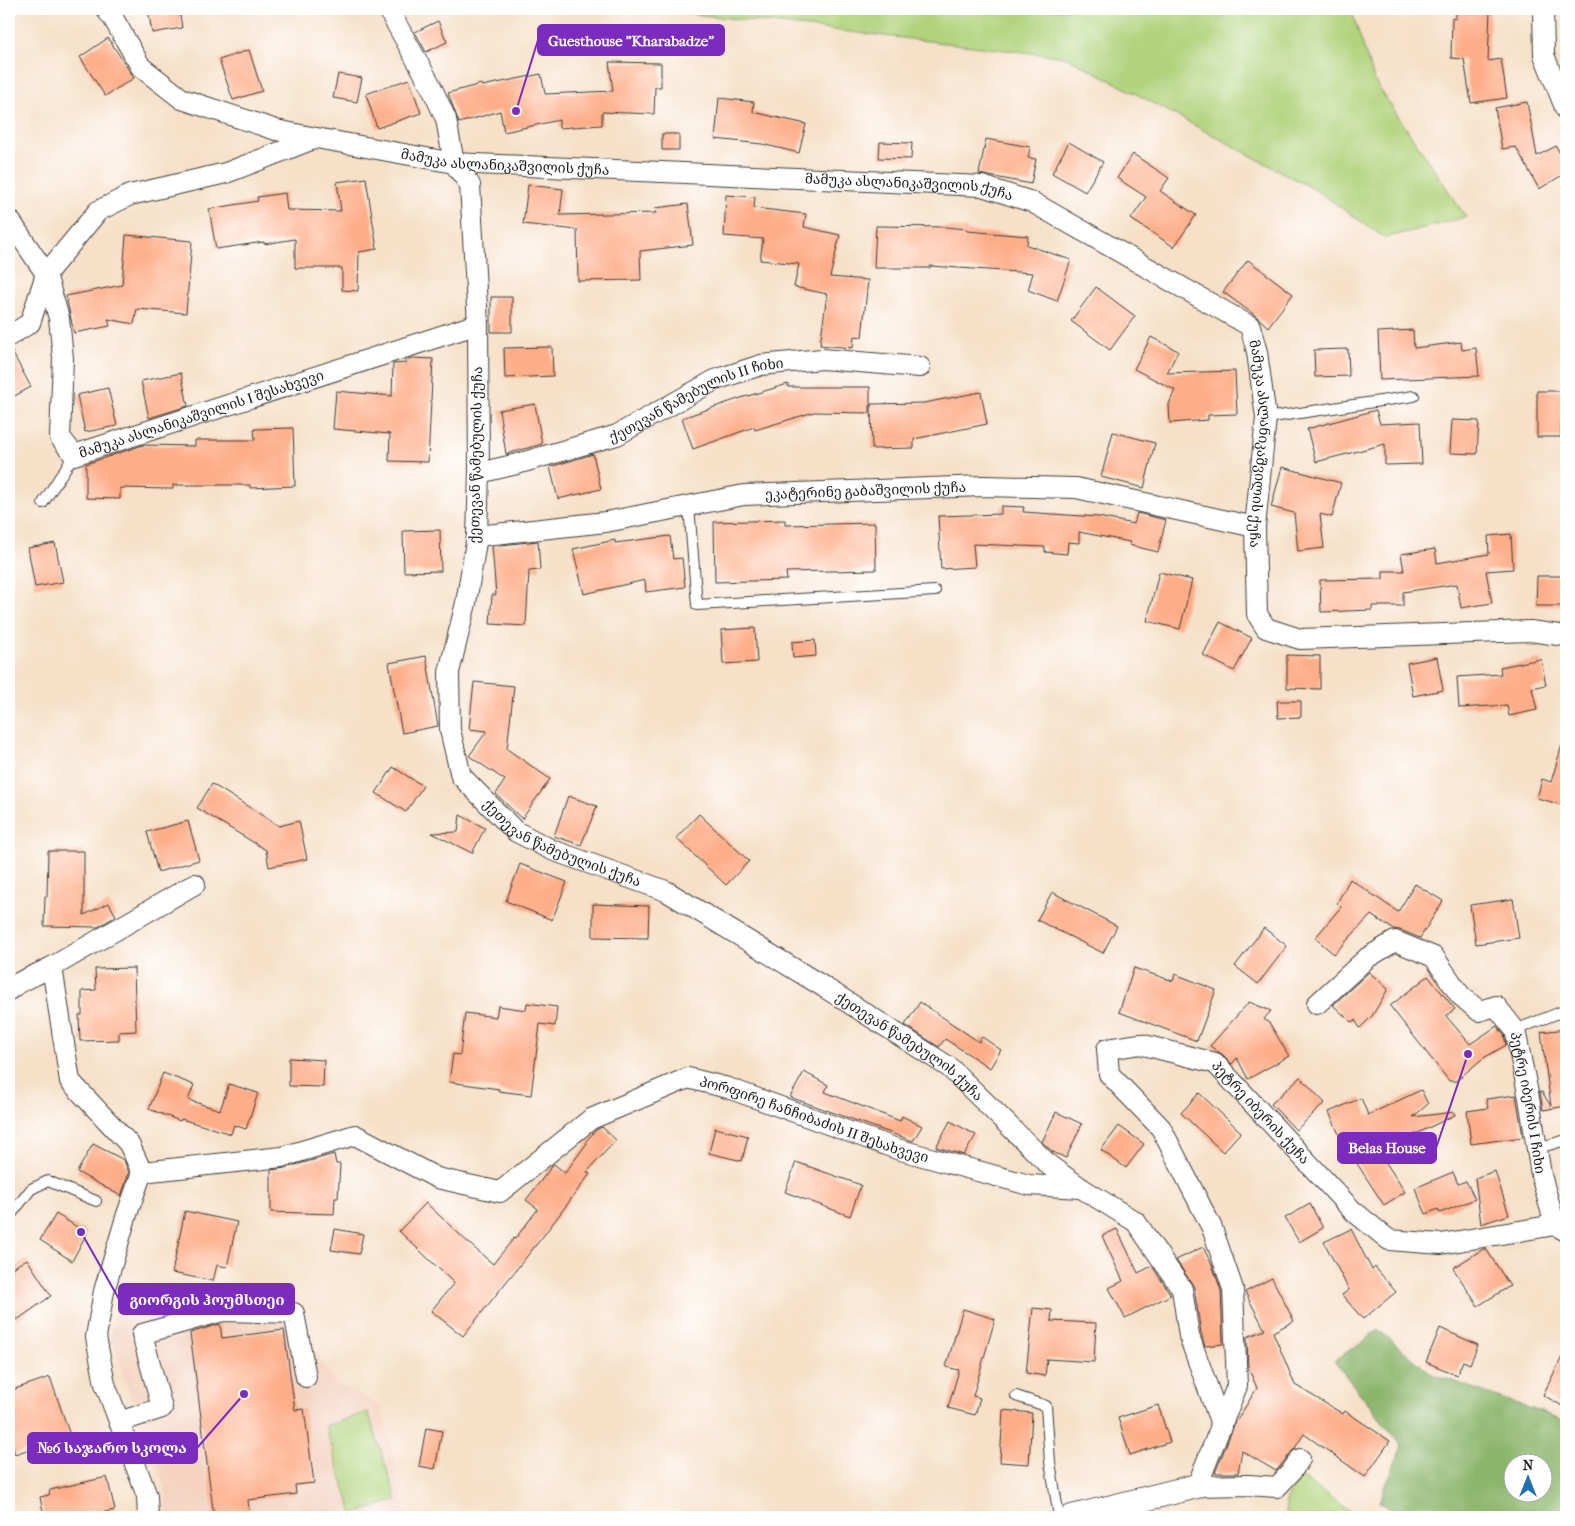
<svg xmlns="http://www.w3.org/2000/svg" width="1575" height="1526" font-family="'IM FELL French Canon','Noto Serif Georgian',serif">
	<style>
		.built { fill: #f4d3c0 }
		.green { fill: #b0d37c; stroke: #66784c }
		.forest { fill: #8cb56c; stroke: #546844; fill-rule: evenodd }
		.building { fill: #fdae89 }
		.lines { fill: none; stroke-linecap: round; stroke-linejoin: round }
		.service-casing { stroke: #3d3936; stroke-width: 12 }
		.minor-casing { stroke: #3d3936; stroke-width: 22 }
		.tertiary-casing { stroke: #3d3936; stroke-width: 26 }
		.service { stroke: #fff; stroke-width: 10 }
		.minor { stroke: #fff; stroke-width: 20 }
		.tertiary { stroke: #fff; stroke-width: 24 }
		.labels { text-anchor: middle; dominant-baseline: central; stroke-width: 4; stroke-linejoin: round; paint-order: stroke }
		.street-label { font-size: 14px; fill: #1c1c1c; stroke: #fff }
		.leader { fill: none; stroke: #7b2cbf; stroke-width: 2 }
		.callout-dot { fill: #7b2cbf; stroke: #fff; stroke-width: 2 }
		.callout { fill: #7b2cbf; stroke: #7b2cbf; stroke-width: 2 }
		.callout-label { font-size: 15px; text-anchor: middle; font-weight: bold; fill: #fff }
	</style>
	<rect width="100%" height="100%" fill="#fff"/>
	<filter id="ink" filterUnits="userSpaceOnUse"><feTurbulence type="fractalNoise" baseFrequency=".02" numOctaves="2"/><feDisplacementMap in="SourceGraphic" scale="10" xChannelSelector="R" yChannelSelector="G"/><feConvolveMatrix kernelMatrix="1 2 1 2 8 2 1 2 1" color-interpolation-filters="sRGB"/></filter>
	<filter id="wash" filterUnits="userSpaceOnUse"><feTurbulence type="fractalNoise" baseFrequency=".0096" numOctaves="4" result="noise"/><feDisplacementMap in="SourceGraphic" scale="20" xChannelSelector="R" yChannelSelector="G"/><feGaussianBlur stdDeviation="1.12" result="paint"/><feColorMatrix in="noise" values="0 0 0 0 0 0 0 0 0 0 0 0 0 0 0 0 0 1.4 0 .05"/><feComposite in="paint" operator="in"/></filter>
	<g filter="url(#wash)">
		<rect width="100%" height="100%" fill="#f6e0c7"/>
		<path class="built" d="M124,1283L260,1310L300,1329L336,1383L381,1406L408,1517H166V1490L136,1413L110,1334Z"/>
		<path class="green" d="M650,9H1351L1375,82L1466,217L1385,238L1317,191L1067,57Z
			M368,1412L397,1500L353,1514L325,1426Z
			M1299,1476L1350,1511L1354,1517H1285L1286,1501Z"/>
		<path class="forest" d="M1379,1330L1430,1373L1566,1421V1517H1401L1379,1502L1402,1446L1334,1361ZM1512,1464H1542V1494H1512Z"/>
		<g id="blocks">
			<path class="building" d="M148,9H179L182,28L152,33Z
				M1456,9H1490L1488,61L1501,59L1507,98L1471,103L1464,59L1451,58L1452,18L1456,19Z
				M438,21L447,42L426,52L415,32Z
				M108,38L134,78L105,96L80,57Z
				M249,50L262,91L233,100L219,60Z
				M609,62L661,63V87H655L654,114L602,112V125L559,128V120L504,132L500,111L459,123L448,93L481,84L482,86L541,74L545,94L613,91Z
				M338,74L362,78L357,102L333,98Z
				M409,79L421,113L377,128L366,94Z
				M719,98L754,102L753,112L806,124L799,153L762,144L715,139Z
				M1527,102L1537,156L1556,146L1566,165V173L1539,189L1516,147L1502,149L1495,108Z
				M662,134H679V150H662Z
				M986,139L1030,147L1028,158L1036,159L1031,184L979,174Z
				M880,142L912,143L911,159L879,158Z
				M1069,142L1103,162L1085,192L1052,173Z
				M1133,154L1169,178L1160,191L1196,215L1174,247L1131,219L1146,197L1117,178Z
				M366,178L377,249L359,252L358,291L342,290V268H295V239L264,244V242L216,249L209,209L258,201L257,197L285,193L287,210L341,211L337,182Z
				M528,185L563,189L560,215L656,213L655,208L688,204L693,245L640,251L641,280L578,281L577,230L523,224Z
				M726,195L755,197L754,208L806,214L804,227L840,235L830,277L868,280L862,337L854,336L853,348L820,345L827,294L794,287L799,264L760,260L763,239L724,236Z
				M876,226L945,227L967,229V231L1028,236L1027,245L1071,260L1057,301L1028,290L1033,273L930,266V268H874Z
				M126,235L192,241L186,313L137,309L134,324L108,319L110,326L74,333L66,296L122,285Z
				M1248,260L1293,294L1268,327L1256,316L1223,292Z
				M1096,287L1135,316L1110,350L1071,321Z
				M491,297H512V332H491Z
				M1413,330L1414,348L1461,342L1462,350L1476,348L1479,376L1380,380L1378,332Z
				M1151,337L1178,351L1167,373L1235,371L1237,414L1208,415V420L1170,423L1169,404L1175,390L1134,369Z
				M552,347L553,376L505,378L504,348Z
				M9,348H10L31,387L9,399Z
				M1348,349L1349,376L1315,377L1314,350Z
				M412,358L433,359L428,462L389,461L390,434L333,429L336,391L392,396L393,364L406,363V360Z
				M181,373L188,406L149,418L141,381Z
				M788,384V387H870V413L814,412L755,430L754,427L693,449L682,418L741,398Z
				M108,388L117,426L85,432L77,395Z
				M1537,391H1566V423H1561V437H1537Z
				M981,392L987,424L914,439V448L872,449L871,404L924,403Z
				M535,404L542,444L506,454L499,410Z
				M1376,410L1380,424L1420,422L1422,464L1385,465V444L1316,462L1307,429Z
				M1452,420L1479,421L1477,454L1450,453Z
				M293,428L295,486L250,488V485H173V489L120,488V499L86,498V464L143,445L195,446V440H255L254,429Z
				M1113,432L1155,443L1144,488L1101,477Z
				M593,454L601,489L558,499L550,467Z
				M1282,467L1341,483L1332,517L1320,514L1324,548L1298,551L1294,513L1271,507Z
				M1001,506L1024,507L1023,512L1098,517L1134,524L1137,513L1166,520L1158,552L1129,545L1130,542L1079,532V543L1068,542L1067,554L1045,552V547L973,544L975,567L941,569L938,516L1001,514Z
				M785,520V525L875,523L876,570L786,572L787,580L715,582L714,522Z
				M440,530L441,571L404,572L403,531Z
				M1511,534L1513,569L1486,571L1492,603L1461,608L1457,584L1403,592V606H1372V610L1321,612L1320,580L1383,579V571H1404L1401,554L1435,549L1437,563L1489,554L1488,536Z
				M670,536L673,559L682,558L685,587L646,592L645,580L584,594L573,549L615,540V543Z
				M538,541L540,570L529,571L526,626L490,624L492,595H496L492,546Z
				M55,543L63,582L35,587L28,548Z
				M1159,572L1192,580L1180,629L1147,621Z
				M1537,576H1566V606H1536Z
				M1220,622L1252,638L1234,671L1203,655Z
				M755,628L757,662L723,664L721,630Z
				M815,640L816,656L793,658L792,642Z
				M1287,655L1320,656V689L1287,688Z
				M426,656L438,726L402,733L389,663Z
				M1437,657L1443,690L1413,696L1407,663Z
				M1541,659L1546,685L1532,688L1537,710L1509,716L1507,705L1459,708L1457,677L1501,674L1500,667Z
				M474,682L514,686L507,749L550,779L522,819L496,794L505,780L469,756L487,731L469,729Z
				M1277,701H1301V717L1278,718Z
				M1562,745L1566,746V806L1537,798L1542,779L1551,782Z
				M393,767L423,786L406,812L376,793Z
				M212,784L279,826L299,821L307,859L269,867L266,850L197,808Z
				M568,796L597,806L581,845L554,836Z
				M699,814L749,861L726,885L676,838Z
				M460,815L485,828L472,853L432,833L458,832Z
				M188,821L199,860L158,872L147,832Z
				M48,851H84V915L109,903L116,916L98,927L44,926L45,896L47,897Z
				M520,864L567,882L552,920L506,901Z
				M1350,879L1398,912L1415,884L1443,901L1420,938L1400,930L1393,929L1371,915L1334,954L1315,938L1341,907L1337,903Z
				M1052,892L1117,926L1103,953L1037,920Z
				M1513,899L1519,938L1476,944L1470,905Z
				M593,904L649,906L648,938L593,937Z
				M1264,928L1287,946L1258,984L1235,966Z
				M134,968L136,1031L119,1032V1040L80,1041L79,1015H82V991L96,990L95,969Z
				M1134,968L1173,981L1175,974L1216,990L1197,1041L1119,1012Z
				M1369,972L1388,989L1372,1016L1360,1028L1355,1020L1351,1022L1333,1005Z
				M1428,976L1455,1009L1446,1016L1470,1044L1497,1026L1504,1035L1506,1045L1482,1059L1456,1081H1449L1390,1006Z
				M920,1002L979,1042L982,1037L1001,1050L990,1068L945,1039L939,1047L905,1025Z
				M1249,1002L1271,1011L1264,1019L1270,1024L1289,1056L1248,1079L1237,1058L1232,1064L1223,1055L1210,1046Z
				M527,1003L557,1007L555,1026L540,1024L531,1095L498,1091L499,1089L449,1082L453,1054L460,1055L465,1013L496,1017L498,1006L526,1010Z
				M1566,1029V1106L1543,1110L1540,1092H1542L1551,1106L1541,1032Z
				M289,1058L324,1060L323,1087L289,1086Z
				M804,1072L828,1085L825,1092L900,1121L902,1116L922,1126L913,1141L790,1097Z
				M163,1073L194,1085L188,1100L220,1110L229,1084L258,1093L246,1129L234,1125L231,1134L181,1119L180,1121L149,1109Z
				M1300,1077L1325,1103L1296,1130L1271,1104Z
				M1421,1090L1428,1104L1413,1117L1454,1112L1455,1115L1379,1152L1405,1192L1384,1205L1356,1162L1352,1163L1329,1112L1361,1098L1368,1115Z
				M1199,1093L1241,1132L1223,1152L1181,1113Z
				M1516,1095L1523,1137L1471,1144L1467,1111L1488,1108L1486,1099Z
				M1056,1112L1082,1124L1066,1158L1053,1152L1042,1142Z
				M950,1121L976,1135L964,1155L936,1147Z
				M1119,1126L1144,1144L1126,1168L1101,1150Z
				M602,1127L616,1140L587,1172L590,1174L544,1235L463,1336L431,1311L454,1283L399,1231L426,1203L473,1247L493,1264L514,1238L515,1239L538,1209L526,1200L552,1166L554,1164L565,1173L587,1143L586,1141L596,1130Z
				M715,1128L748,1136L742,1161L709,1153Z
				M93,1144L124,1160L129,1173L121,1196L77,1172Z
				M334,1154L336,1164H340L338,1198H335L334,1214L271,1212V1170L285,1168Z
				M796,1162L861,1185L850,1216L785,1192Z
				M1495,1171L1509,1215L1481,1224L1475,1178Z
				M1453,1172L1458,1184L1466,1181L1475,1199L1440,1213L1438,1209L1426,1214L1415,1188Z
				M1310,1204L1323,1228L1299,1242L1285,1218Z
				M185,1211L237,1222L227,1267L217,1265L213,1281L172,1273Z
				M56,1214L87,1233L72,1261L40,1240Z
				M335,1229L363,1234L359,1254L331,1250Z
				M1117,1229L1138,1273L1152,1266L1171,1295L1125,1318L1109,1288L1123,1281L1102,1236Z
				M1351,1229L1372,1270L1375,1267L1396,1292L1363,1319L1342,1295L1349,1290L1324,1242Z
				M1203,1247L1213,1267L1221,1291L1223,1344L1205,1346L1201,1333L1194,1287L1176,1260Z
				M1483,1249H1486L1510,1286L1478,1306L1453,1268Z
				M27,1259L51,1296L17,1320L9,1310V1270Z
				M1272,1278L1294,1321L1273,1332L1295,1385L1343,1414L1345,1411L1390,1441L1365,1477L1304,1434L1295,1448L1276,1471L1242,1451L1238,1473H1215L1234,1425L1257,1388L1248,1367L1247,1337L1265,1330L1245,1292Z
				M1033,1308L1052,1310L1051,1321L1096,1323L1094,1362L1047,1359L1045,1376L1026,1373Z
				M963,1309L995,1319L973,1396L980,1398L975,1415L948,1408L959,1370L946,1367Z
				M220,1324L222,1338L284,1330L295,1410L304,1409L314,1483L295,1485L296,1494L248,1500L250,1517H214L190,1333Z
				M1440,1328L1478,1345L1470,1364L1463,1361L1457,1375L1426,1362Z
				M1566,1349V1408L1543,1395Z
				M50,1377L70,1435L15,1454L9,1434V1391Z
				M1158,1405L1170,1442L1130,1455L1118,1418Z
				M1003,1410L1032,1413L1029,1464L1000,1462Z
				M426,1428L442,1431L435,1469L419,1466Z
				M107,1477L115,1510L82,1517H44L40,1497L49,1495L50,1490Z"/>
		</g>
	</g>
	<g filter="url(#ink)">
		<use href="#blocks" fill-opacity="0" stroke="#3d3936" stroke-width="1"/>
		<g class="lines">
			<defs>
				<path id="service" d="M1266,418L1414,396
					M43,503L74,455
					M689,506L697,605L935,591
					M1515,1030L1566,1010
					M1538,1148L1566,1140
					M9,1217L31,1189L48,1181L96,1201
					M1016,1396L1046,1406L1050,1462L1059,1517"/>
				<g id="minor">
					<path d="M106,9L113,18L141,67L182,99L276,130L316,138"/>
					<path id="s1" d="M388,9L430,84L446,119L454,163L470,185L478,324L479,473L477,536L466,603L449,672L450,730L461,776L515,831L552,850L666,891L824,987L949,1067L1050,1166L1081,1188L1136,1222L1182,1289L1189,1336L1222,1427"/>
					<path d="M1543,9L1544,55L1566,110"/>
					<path id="s2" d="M9,219L46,274L59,318L63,358L60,437L74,455L478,324"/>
					<path id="s3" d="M9,336L30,323L46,274L98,211L130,195L226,173L316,138L454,163L982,186L1032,202L1250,326L1257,352L1266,418L1255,527L1257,614L1266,628L1300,639L1530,631L1566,636"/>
					<path id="s4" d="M479,473L517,464L617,435L715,380L761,365L822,359L920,367"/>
					<path id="s5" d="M477,536L606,522L744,495L983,486L1076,488L1255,527"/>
					<path d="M52,967L70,1081L129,1144L142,1172L127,1214L104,1291L96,1337L105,1384L147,1496L148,1517"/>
					<path d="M9,990L20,982L52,967L195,884"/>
					<path id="s6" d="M1317,1004L1367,958L1395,941L1434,957L1460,995L1479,1011L1496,1006L1515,1030L1529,1098L1541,1175L1555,1225"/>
					<path id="s7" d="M142,1172L282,1157L355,1135L437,1178L500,1192L591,1119L688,1078L728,1088L897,1149L1029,1185L1081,1188"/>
					<path d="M119,1422L162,1408L142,1334L223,1311L294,1313L306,1377"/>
					<path id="s8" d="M1300,1459L1291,1472L1277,1487L1248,1485L1197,1486L1237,1386L1233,1289L1212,1228L1161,1128L1109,1074L1107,1049L1140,1044L1215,1063L1352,1210L1389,1240L1441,1244L1555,1225L1566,1231"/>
				</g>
				<path id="tertiary" d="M1072,1517L1197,1486"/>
			</defs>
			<use href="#service" class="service-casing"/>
			<use href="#minor" class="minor-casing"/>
			<use href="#tertiary" class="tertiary-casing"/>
			<use href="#service" class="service"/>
			<use href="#minor" class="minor"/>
			<use href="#tertiary" class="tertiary"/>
		</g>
	</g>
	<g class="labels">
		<g class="street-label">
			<text stroke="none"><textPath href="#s3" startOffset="580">მამუკა ასლანიკაშვილის ქუჩა</textPath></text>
			<text stroke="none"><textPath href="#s3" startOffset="985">მამუკა ასლანიკაშვილის ქუჩა</textPath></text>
			<text stroke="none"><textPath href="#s4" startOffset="231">ქეთევან წამებულის II ჩიხი</textPath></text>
			<text stroke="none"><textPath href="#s2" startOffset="388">მამუკა ასლანიკაშვილის I შესახვევი</textPath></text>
			<text stroke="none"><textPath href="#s3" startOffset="1480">მამუკა ასლანიკაშვილის ქუჩა</textPath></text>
			<text transform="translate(476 455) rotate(-89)">ქეთევან წამებულის ქუჩა</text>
			<text stroke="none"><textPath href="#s5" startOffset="392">ეკატერინე გაბაშვილის ქუჩა</textPath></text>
			<text stroke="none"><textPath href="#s1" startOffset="916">ქეთევან წამებულის ქუჩა</textPath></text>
			<text stroke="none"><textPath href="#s1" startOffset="1321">ქეთევან წამებულის ქუჩა</textPath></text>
			<text stroke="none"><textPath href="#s6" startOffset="336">პეტრე იბერის I ჩიხი</textPath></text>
			<text stroke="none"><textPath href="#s8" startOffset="776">პეტრე იბერის ქუჩა</textPath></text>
			<text stroke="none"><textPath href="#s7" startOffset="729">პორფირე ჩანჩიბაძის II შესახვევი</textPath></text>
		</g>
	</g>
	<path class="leader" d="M516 111L538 40M1468 1054L1436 1148M81 1232L119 1299M244 1394L197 1448"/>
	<g class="callout-dot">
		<circle cx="516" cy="111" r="5"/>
		<circle cx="1468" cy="1054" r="5"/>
		<circle cx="81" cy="1232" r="5"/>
		<circle cx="244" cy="1394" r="5"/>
	</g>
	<g class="callout">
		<rect x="538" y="25" width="186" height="30" rx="5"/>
		<rect x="1338" y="1133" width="98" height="30" rx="5"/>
		<rect x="119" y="1284" width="175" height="30" rx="5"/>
		<rect x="28" y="1433" width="169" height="30" rx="5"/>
	</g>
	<g class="callout-label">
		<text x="631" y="46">Guesthouse "Kharabadze"</text>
		<text x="1387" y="1153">Belas House</text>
		<text x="207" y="1305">გიორგის ჰოუმსთეი</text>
		<text x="112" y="1453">№6 საჯარო სკოლა</text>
	</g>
	<rect width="1575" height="1526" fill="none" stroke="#fff" stroke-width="30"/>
	<g transform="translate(1528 1478)"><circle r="24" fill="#ffffff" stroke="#a4a4a4"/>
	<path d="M0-4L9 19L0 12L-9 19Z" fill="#1f6fb2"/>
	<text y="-8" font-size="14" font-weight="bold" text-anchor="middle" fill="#1c1c1c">N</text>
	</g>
</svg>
